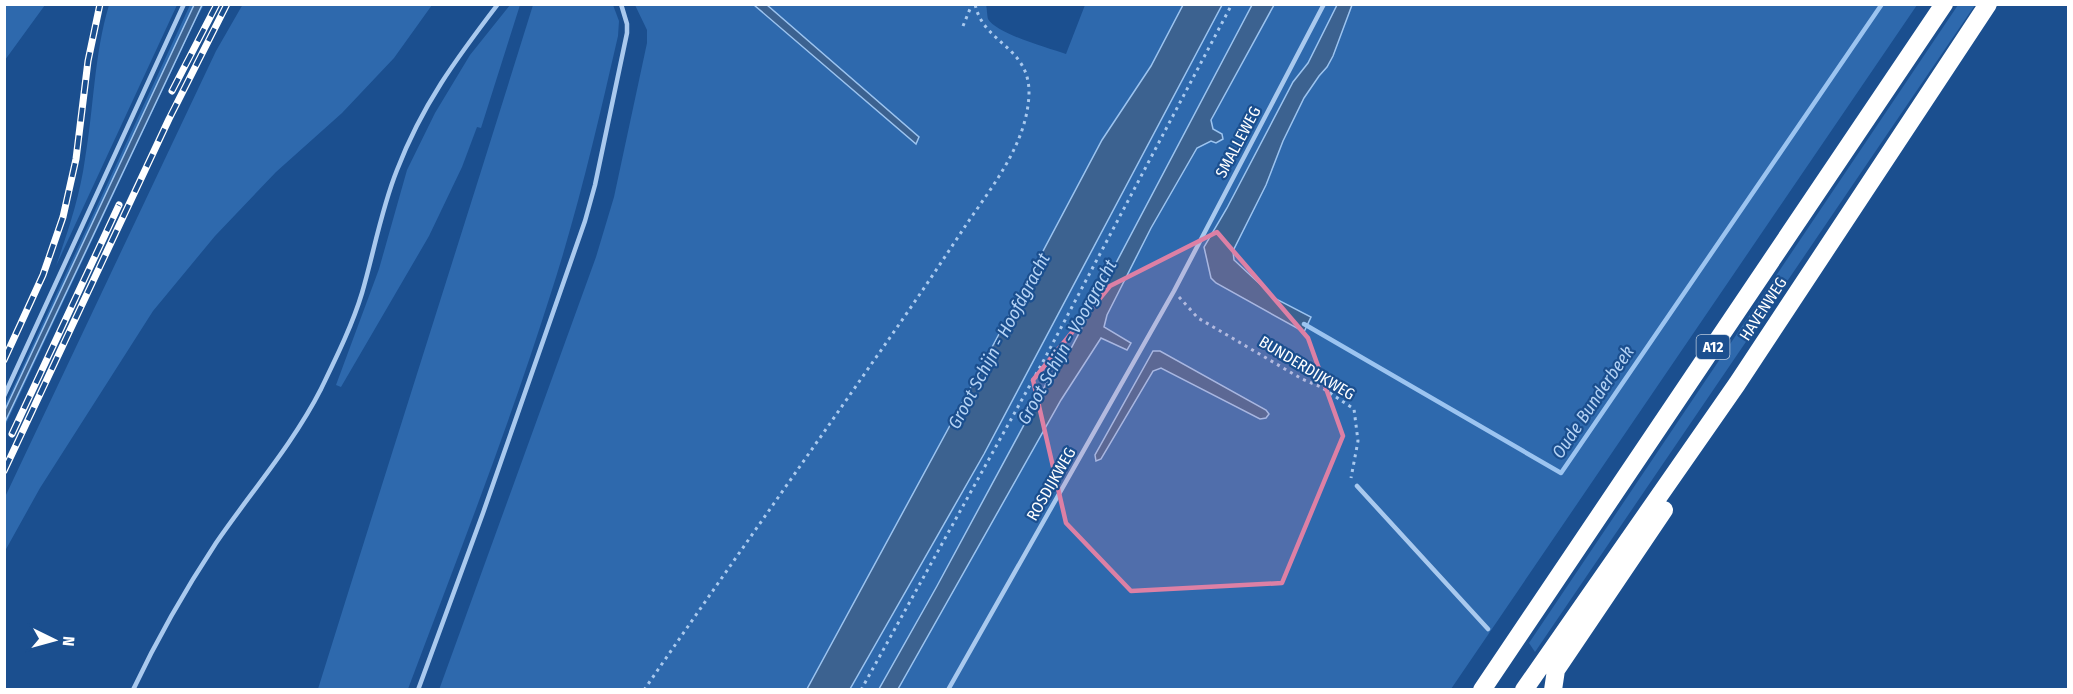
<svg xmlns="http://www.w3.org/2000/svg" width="2073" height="694" font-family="'Fira Sans Condensed',sans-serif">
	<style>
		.green { fill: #2e69ad }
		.water { fill: #3c6290; stroke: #9cc4f0; stroke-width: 1.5 }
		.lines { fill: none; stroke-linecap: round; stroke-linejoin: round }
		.stream { stroke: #9cc4f0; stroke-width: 4.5 }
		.path { stroke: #a9c9ee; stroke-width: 3; stroke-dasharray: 3 4.5; stroke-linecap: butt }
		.service { stroke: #a9c9ee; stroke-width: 4.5 }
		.motorway { stroke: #fff; stroke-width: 18 }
		.rail-casing { stroke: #fff; stroke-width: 7 }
		.rail { stroke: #1b4f8f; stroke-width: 4.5; stroke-dasharray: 14; stroke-linecap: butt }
		.marked { fill: #dd80a5; fill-opacity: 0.2; stroke: #dd80a5; stroke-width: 4.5; stroke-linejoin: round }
		.labels { text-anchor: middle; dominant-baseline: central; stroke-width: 4.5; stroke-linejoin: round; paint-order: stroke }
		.shield { fill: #1b4f8f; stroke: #bbcadd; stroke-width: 1.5 }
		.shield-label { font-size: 15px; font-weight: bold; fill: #fff }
		.street-label { font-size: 16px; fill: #fff; stroke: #1b4f8f }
		.water-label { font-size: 18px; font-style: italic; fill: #b5d3f5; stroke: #1b4f8f }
	</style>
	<rect width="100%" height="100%" fill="#1b4f8f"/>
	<path class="green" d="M5,4L45,5L5,60L4,5Z
		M243,4L432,5L394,58L342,113L276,172L215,236L153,311L40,488L5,551V497L216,51Z
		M109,5H177L56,266C68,231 80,196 85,159C94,107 94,55 109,5Z
		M190,5H204L196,19L5,426V405Z
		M510,5H520L481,128L477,127L462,167L429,236L341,387L336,385L379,269L407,170L435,113L470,55Z
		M533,5H613L619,21L618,36C598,123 578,210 550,296C508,429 457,559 408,689H318C389,461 462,233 533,5Z
		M635,5H986C987,8 987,15 988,19C997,34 1048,48 1066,54L1085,5H1917L1451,689L439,690L596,257L614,197L647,43V30Z
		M1958,5H1975L1535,652L1529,643Z"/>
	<path class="water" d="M194,5H202L5,422V410Z
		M754,5H767L919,137L916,144Z
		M1183,5H1222L984,454L850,689H807L973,383L1102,140L1151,66Z
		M1252,5H1274L1211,120L1213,129L1222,134L1223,139L1216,143L1211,141L1197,148L1151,228L1107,315L1104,327L1131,343L1127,350L1101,338L1061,400L898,689H879L937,586L1046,384L1067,356Z
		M1337,5H1352L1333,56L1327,67L1319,76L1304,98L1283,141L1266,185L1233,251L1234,260L1276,299L1311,317L1304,332L1216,283L1211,278L1204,247L1227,208L1293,82L1308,63Z
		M1153,351H1160L1266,410L1269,414L1266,418L1260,419L1161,368L1153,371L1101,459L1096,461L1095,455Z"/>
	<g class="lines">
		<path class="stream" d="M1304,324L1561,473L1882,4"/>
		<path class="path" d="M963,26L972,4
			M1179,297L1198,318L1302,379L1321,387L1354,409L1358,441L1351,478
			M644,690C719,581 795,474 870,366C901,322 932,277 962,231C989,190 1027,146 1029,94C1030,46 983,44 975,4
			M861,690L1045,358L1232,4"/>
		<path class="service" d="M4,396L184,4
			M1357,486L1488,629
			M133,690C157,639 185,590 216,543C251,492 293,444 321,389C336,358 352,326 362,293C374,252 381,210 397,170C422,105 456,59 498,4
			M418,690L483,513L585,221L595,185L627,33V24L621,4
			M948,690L1174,291L1324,4"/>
		<path class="motorway" d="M1482,690L1944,4
			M1524,690L1737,384L1988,4
			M1553,690L1556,670L1664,510"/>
		<defs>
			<path id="rail" d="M172,91L217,4
				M4,360L43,275L63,217L76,159L88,61L100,4
				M12,434L119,205
				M4,471L169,119L227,4"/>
		</defs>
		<use href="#rail" class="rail-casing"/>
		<use href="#rail" class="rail"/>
	</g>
	<path class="marked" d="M1217,232L1308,338L1343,436L1282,583L1131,591L1066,523L1033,380L1110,286Z"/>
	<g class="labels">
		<rect class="shield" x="1696.5" y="335" width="33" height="24" rx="4.5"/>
		<g class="shield-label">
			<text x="1713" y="347">A12</text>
		</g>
		<g class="street-label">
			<text transform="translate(1238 142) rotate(-62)">SMALLEWEG</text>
			<text transform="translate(1763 309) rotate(-57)">HAVENWEG</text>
			<text transform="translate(1307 368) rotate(31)">BUNDERDIJKWEG</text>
			<text transform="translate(1051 484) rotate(-60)">ROSDIJKWEG</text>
		</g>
		<g class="water-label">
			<text transform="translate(999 341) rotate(-62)">Groot Schijn - Hoofdgracht</text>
			<text transform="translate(1067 342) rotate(-61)">Groot Schijn - Voorgracht</text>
			<text transform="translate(1593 402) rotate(-56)">Oude Bunderbeek</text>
		</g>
	</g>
	<rect width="2073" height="694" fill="none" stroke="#ffffff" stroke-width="12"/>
	<g transform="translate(54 640) rotate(95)" stroke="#1b4f8f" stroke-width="4.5" paint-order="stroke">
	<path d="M0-4.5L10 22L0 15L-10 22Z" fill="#ffffff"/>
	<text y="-9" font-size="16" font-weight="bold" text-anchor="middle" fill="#ffffff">N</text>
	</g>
</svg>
